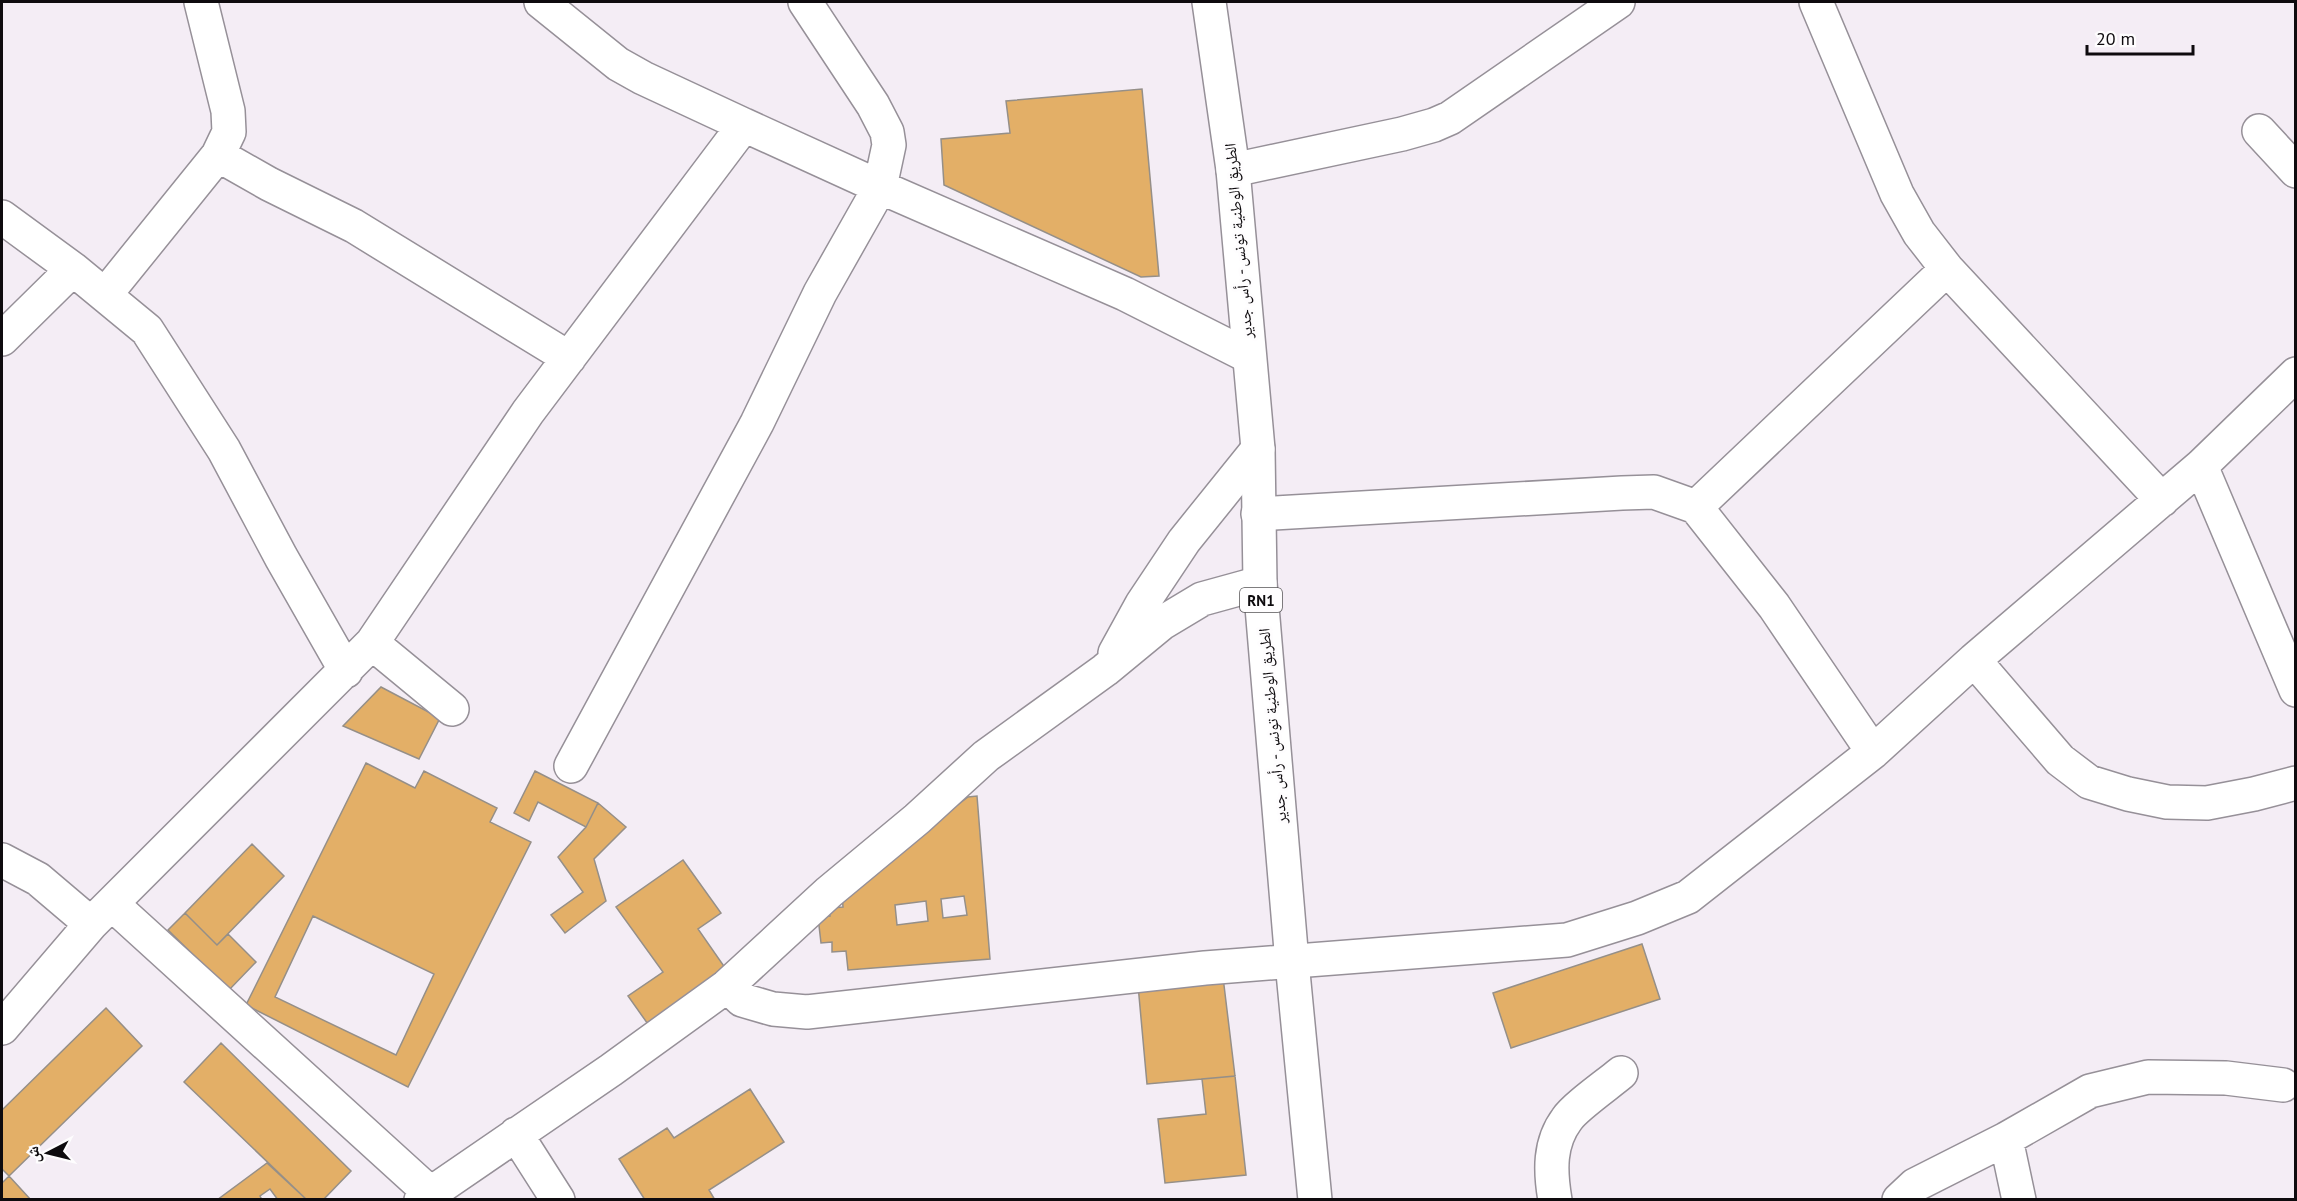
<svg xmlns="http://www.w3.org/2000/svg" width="2297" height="1201" font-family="'PT Sans','Noto Naskh Arabic',sans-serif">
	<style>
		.building { fill: #e3af67; stroke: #958f88; stroke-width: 1.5; fill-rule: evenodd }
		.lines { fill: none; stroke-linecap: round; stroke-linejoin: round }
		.minor-casing { stroke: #969098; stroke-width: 36 }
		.major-casing { stroke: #969098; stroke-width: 36 }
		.minor { stroke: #fff; stroke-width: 33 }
		.major { stroke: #fff; stroke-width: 33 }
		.labels { text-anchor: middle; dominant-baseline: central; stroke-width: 6; stroke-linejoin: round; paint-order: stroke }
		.shield { fill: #fefdfe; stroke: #565456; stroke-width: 1.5 }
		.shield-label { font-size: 15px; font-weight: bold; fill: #0e0b0e }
		.street-label { font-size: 16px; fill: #0e0b0e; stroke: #fefdfe }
	</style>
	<rect width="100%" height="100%" fill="#f4edf5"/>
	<path class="building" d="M1142,89L1159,276L1141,277L944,185L941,139L1010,133L1006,101Z
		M381,687L440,718L419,759L343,726Z
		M366,763L415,788L424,771L497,808L490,822L531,842L408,1087L246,1005ZM313,916L434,974L396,1055L275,997Z
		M535,771L598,803L586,827L538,802L529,821L514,813Z
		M977,796L990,959L848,970L846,951L832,952V942L821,943L818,917L830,916L829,908L843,907L842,893L968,797ZM964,896L967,915L943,918L941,899ZM926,901L928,921L897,925L895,905Z
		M598,803L626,827L594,859L606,901L565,933L551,915L583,892L558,857L586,827Z
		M252,844L284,876L217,945L185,913Z
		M683,860L721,913L698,929L728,972L650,1027L628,996L663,972L616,907Z
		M185,913L217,945L228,934L256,962L229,990L168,930Z
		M1642,944L1660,999L1511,1048L1493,993Z
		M1223,977L1235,1076L1147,1084L1138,985Z
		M106,1008L142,1046L9,1176L2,1169V1110Z
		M221,1043L351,1171L323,1200H307L184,1082Z
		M1235,1076L1246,1175L1165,1183L1158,1119L1206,1114L1202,1079Z
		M750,1089L784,1142L709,1190L715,1200H645L619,1159L667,1128L674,1138Z
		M267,1163L307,1200H278L270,1189L260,1196L262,1200H217Z
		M9,1176L31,1200H2V1183Z"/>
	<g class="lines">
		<defs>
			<path id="minor" d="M201,2L228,111L229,132L218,155L269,184L354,226L569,358
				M541,2L618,64L643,78L744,125
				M1816,2L1897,194L1919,233L1947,269L2162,500
				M2259,131L2296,171
				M1233,170L1402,134L1434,125L1450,118L1618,2
				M2,217L73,269L147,330L224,450L281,557L346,671
				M105,295L218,155
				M2,339L73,269
				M2201,466L2296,690
				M1696,507L1947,269
				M1258,514L1622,493L1654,492L1696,507L1774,606L1873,752
				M372,643L452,709
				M1115,653L1142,604L1184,541L1258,449
				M1974,660L2060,760L2089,782L2128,794L2167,802L2207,803L2254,794L2296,783
				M571,766L757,423L820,293L880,187L1125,294L1248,356
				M2,860L38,879L91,924
				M112,904L430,1193
				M727,986L742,1000L773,1009L807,1012L1205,968L1567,940L1637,918L1688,897L1873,752L1974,660L2201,466L2296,374
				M2,1028L91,924L372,643L528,412L744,125L880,187L889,145L887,132L873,105L805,2
				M516,1134L558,1200
				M2006,1139L2019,1200
				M421,1200L611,1070L727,986L829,892L917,819L986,756L1105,670L1162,623L1202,599L1260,583
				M1555,1200C1550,1171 1549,1143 1567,1119C1575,1107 1608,1084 1621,1073
				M1899,1200L1915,1185L2006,1139L2090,1091L2148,1077L2226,1078L2283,1085"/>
			<path id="major" d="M1209,2L1233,170L1258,449L1260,583L1292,962L1315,1200"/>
		</defs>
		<use href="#minor" class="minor-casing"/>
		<use href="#major" class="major-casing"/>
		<use href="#minor" class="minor"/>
		<use href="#major" class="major"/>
	</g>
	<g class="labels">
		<rect class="shield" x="1240" y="588" width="42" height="24" rx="4.5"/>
		<g class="shield-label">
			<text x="1261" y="600">RN1</text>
		</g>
		<g class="street-label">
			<text transform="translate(1238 241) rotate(-95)">الطريق الوطنية تونس - رأس جدير</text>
			<text transform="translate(1272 726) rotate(-95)">الطريق الوطنية تونس - رأس جدير</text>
		</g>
	</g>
	<rect width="2297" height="1201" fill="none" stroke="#0e0b0e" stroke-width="6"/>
	<g transform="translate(48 1153) rotate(263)" stroke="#fefdfe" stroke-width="4.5" paint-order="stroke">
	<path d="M0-4.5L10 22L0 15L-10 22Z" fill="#0e0b0e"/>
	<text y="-9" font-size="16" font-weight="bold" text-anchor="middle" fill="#0e0b0e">ش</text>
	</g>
	<path d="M2087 45v9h106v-9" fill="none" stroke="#0e0b0e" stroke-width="3"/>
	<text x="2096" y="45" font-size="18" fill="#0e0b0e" stroke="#fefdfe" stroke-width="4.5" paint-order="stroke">20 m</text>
</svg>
